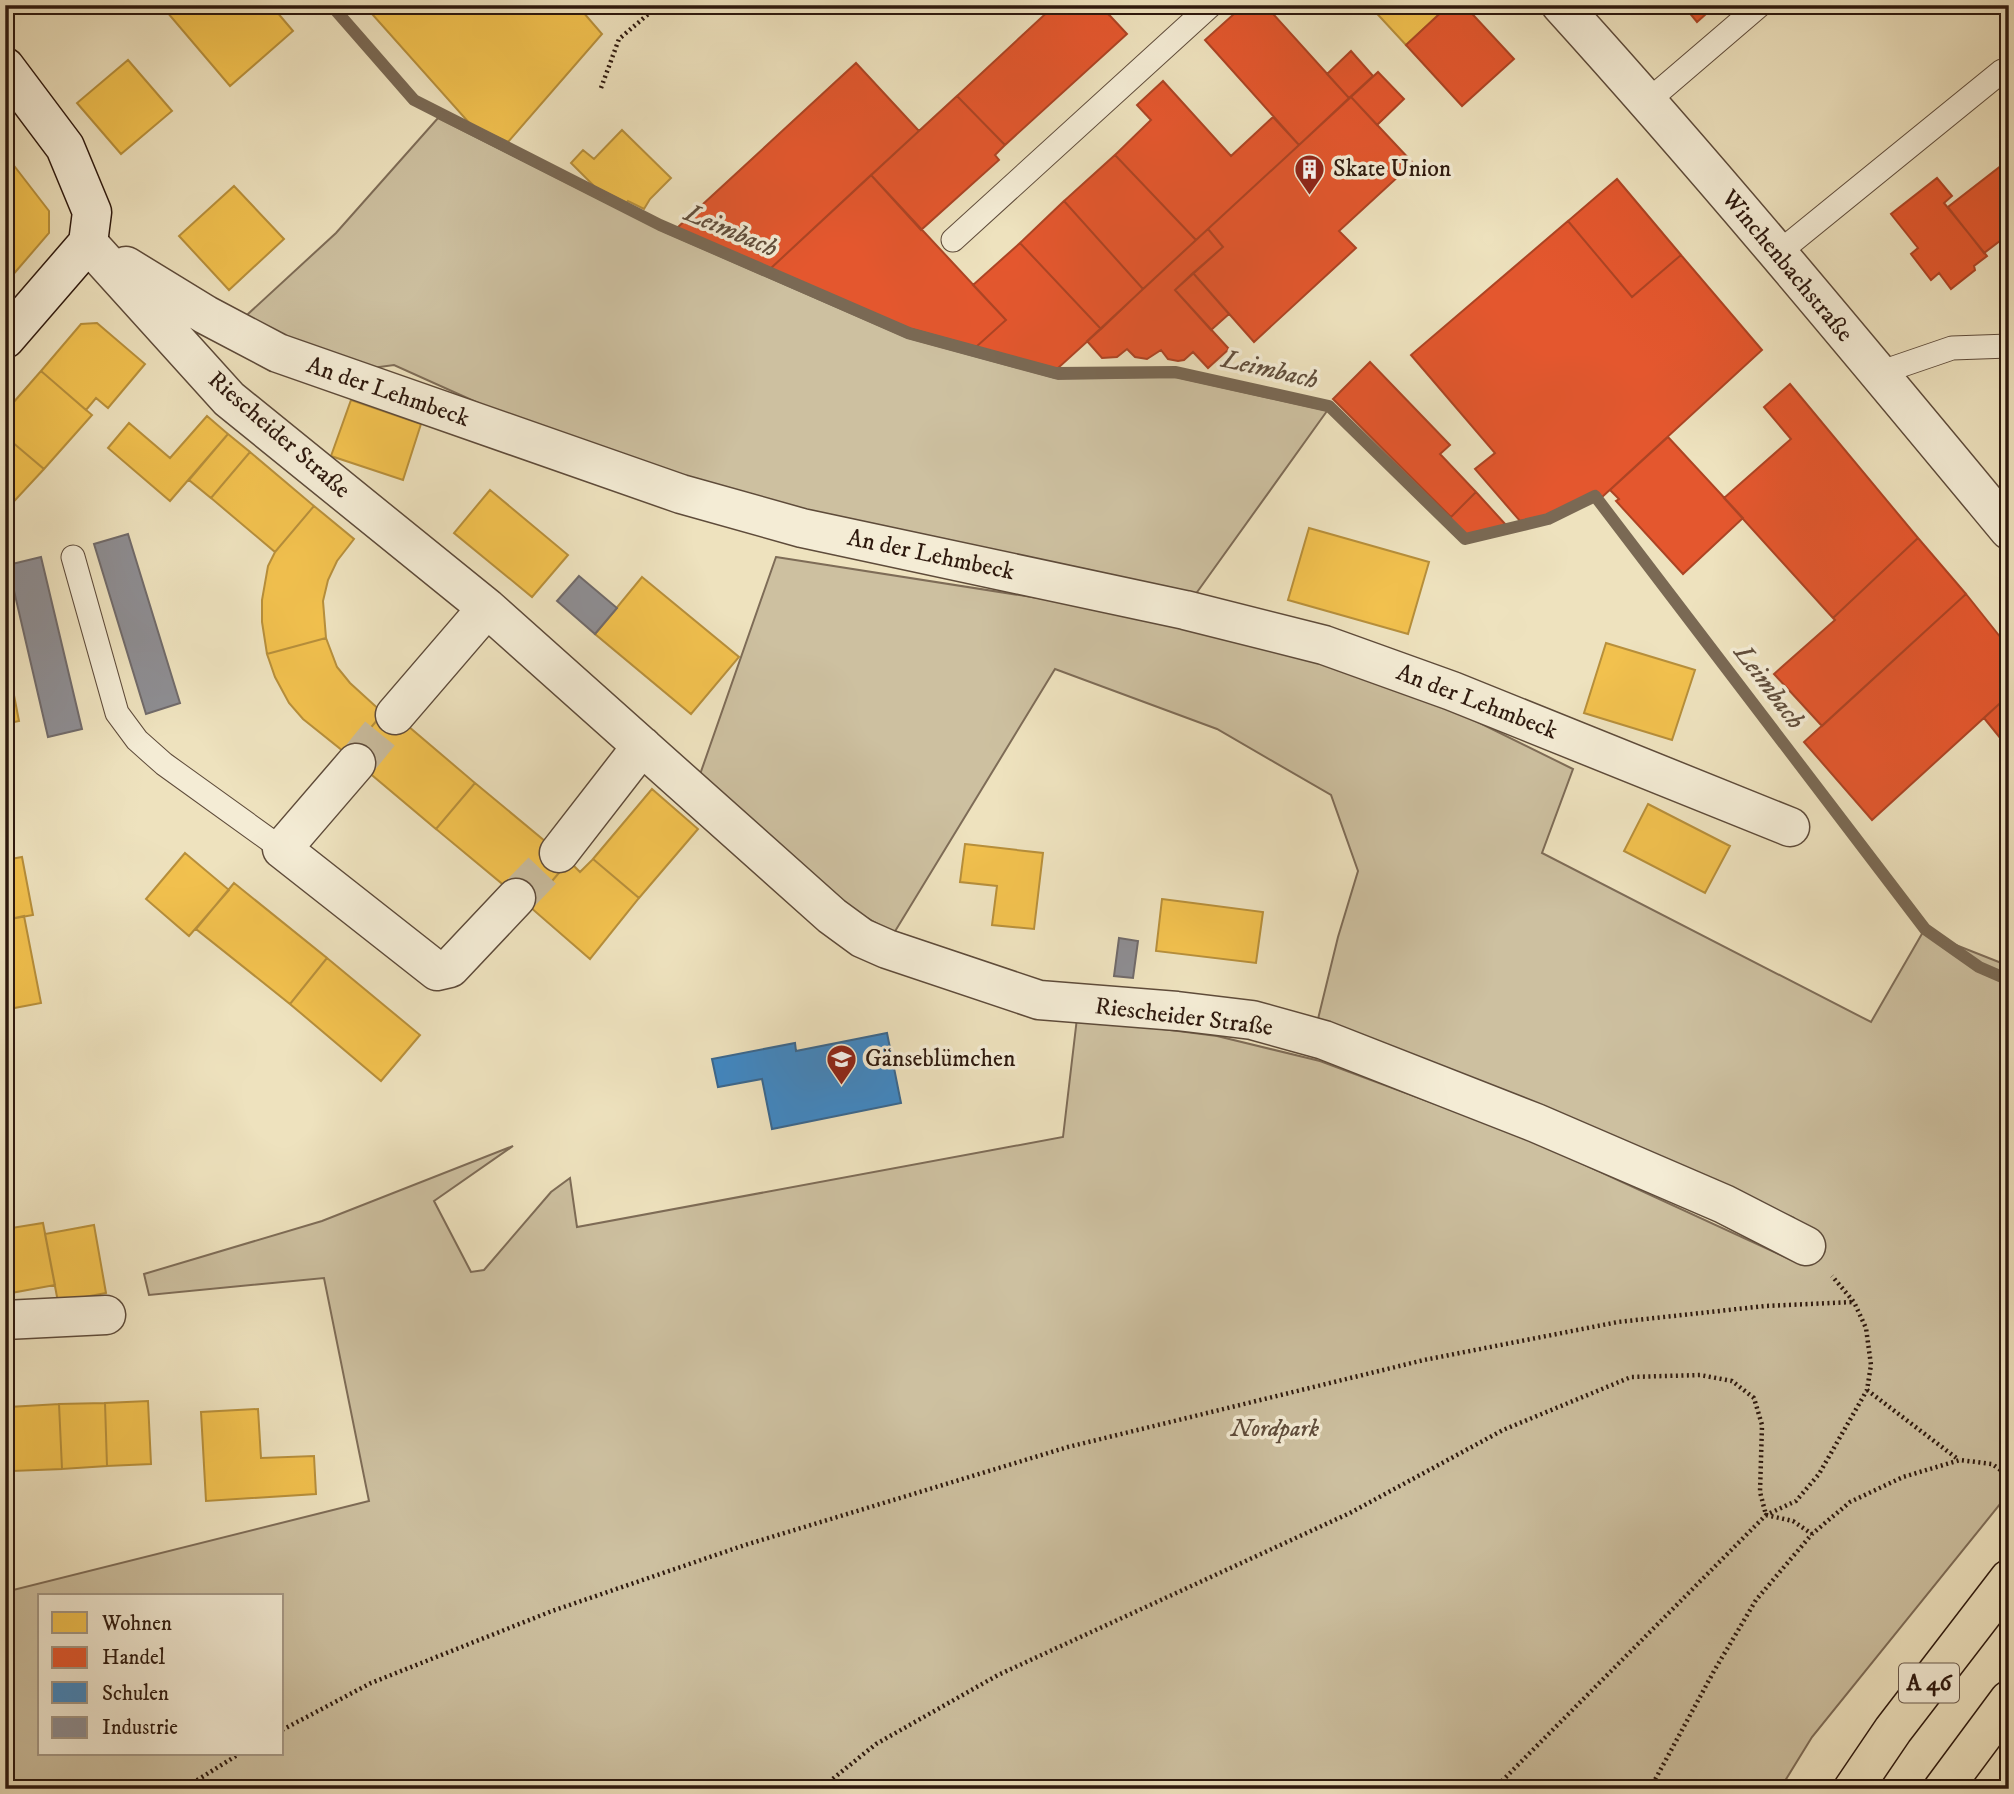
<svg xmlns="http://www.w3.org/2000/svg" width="2014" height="1794" font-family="'IM FELL DW Pica',serif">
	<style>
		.green { fill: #cdc0a0; stroke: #7e6c57; stroke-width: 2; fill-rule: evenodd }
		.homes { fill: #f2c14e; stroke: #b78f3b; stroke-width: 2 }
		.shops { fill: #e4572e; stroke: #ad4424; stroke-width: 2 }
		.schools { fill: #3f88c5; stroke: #3a678e; stroke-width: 2 }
		.industry { fill: #8d8d92; stroke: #706a6a; stroke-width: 2 }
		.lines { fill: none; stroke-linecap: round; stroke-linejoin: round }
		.stream { stroke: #7a6954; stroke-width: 12 }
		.street-tunnel { stroke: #c8ba9b; stroke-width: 38; stroke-dasharray: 38 19; stroke-linecap: butt }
		.lane-casing { stroke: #5e4b3a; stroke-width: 25 }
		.street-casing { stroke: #5e4b3a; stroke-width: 41 }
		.secondary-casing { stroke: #2e190e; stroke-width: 41 }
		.highway-casing { stroke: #2e190e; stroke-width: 41 }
		.path { stroke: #2e190e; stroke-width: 4.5; stroke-dasharray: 2 3.5; stroke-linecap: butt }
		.lane { stroke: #f4ecd5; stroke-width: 23 }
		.street { stroke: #f4ecd5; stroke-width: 38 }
		.secondary { stroke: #f4ecd5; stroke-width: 38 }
		.highway { stroke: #eee2be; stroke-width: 38 }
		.labels { text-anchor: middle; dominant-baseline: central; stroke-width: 7; stroke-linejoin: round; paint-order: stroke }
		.shield { fill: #f4ecd5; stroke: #69584a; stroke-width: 2 }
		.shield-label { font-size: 23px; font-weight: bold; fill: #2e190e }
		.poi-label { font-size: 24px; fill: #2e190e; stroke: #f4ecd5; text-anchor: start }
		.street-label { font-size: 24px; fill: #2e190e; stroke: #f4ecd5 }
		.park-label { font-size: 24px; font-style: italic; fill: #5e4b3a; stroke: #f4ecd5 }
		.water-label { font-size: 26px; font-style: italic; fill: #614e3c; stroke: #f4ecd5 }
	</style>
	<rect width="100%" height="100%" fill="#eee2be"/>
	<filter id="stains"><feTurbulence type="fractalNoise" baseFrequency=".00286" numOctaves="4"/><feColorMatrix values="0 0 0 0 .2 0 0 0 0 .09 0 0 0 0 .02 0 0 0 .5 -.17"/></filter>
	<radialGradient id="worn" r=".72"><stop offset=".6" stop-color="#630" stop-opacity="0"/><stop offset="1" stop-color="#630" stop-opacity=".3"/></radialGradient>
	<path class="green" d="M438,118L665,232L907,338L1058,379L1174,377L1327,411L1190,602L695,492L485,406L394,365L350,371L235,326L336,233Z
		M776,557L1070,603L1304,652L1431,699L1573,769L1542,853L1871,1022L1923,932L2009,966V1493L1812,1737L1780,1789H5V1592L369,1501L324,1278L149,1295L144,1274L322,1221L513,1146L434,1201L471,1272L484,1270L551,1192L570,1178L577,1227L1063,1137L1077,1018L1217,1036L1320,1061L1524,1137L1794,1261V1218L1538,1105L1318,1019L1338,937L1358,871L1331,795L1217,729L1055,669L894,933L826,895L697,783ZM40,1596H282V1754H40Z"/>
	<path class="homes" d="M161,5H271L293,31L230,86Z
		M364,5H577L602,34L508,142L471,125Z
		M1369,5H1449L1406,45Z
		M128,60L172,111L121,154L77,103Z
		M622,130L671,178L650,199L644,209L628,201L627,203L595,187L571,163L583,150L594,159Z
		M5,154L49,211V233L11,277L5,272Z
		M234,186L284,239L229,290L179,236Z
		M97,323L145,364L108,408L96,398L86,410L41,371L81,324Z
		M41,371L92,415L44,469L5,436V412Z
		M351,400L421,424L403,480L331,456Z
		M207,416L228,434L170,501L108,448L129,423L170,458Z
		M228,434L250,452L211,498L189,480Z
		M5,436L44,469L5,511Z
		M250,452L314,506L275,552L211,498Z
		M490,490L568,555L532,597L454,533Z
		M314,506L354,539L337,561L328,580L323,601L326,638L267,654L262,622V600L268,566L275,552Z
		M1309,528L1429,562L1408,634L1288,600Z
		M642,577L739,657L691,714L595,634Z
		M326,638L337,667L350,683L383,713L348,755L303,719L289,703L275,677L267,654Z
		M1606,643L1695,670L1672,740L1584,713Z
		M12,685L19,721L5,724V687Z
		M383,713L395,715L475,783L436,829L348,755Z
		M475,783L569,861L530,907L436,829Z
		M652,789L698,829L639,898L593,859Z
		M1648,804L1730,846L1705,893L1624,851Z
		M965,844L1043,853L1034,929L992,925L997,886L960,882Z
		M185,853L229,890L189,936L146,899Z
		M22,857L33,915L5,920V860Z
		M593,859L639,898L590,959L530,907L569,861L580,872Z
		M234,883L327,958L290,1004L196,929Z
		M1162,899L1263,912L1256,963L1156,951Z
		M24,916L41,1003L9,1009L5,990V920Z
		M327,958L420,1035L381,1081L290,1004Z
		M43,1223L55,1285L11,1293L5,1260V1229Z
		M94,1225L106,1293L58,1302L45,1234Z
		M148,1401L151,1464L107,1466L105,1403Z
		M105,1403L107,1466L62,1469L59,1404Z
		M59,1404L62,1469L12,1471L9,1407Z
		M5,1407H9L13,1482H5Z
		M258,1409L261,1458L314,1456L316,1494L206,1501L201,1412Z"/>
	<path class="shops" d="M1055,5H1100L1127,34L1005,145L957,96Z
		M1100,5H1120L1109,15Z
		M1244,5H1265L1349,98L1299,145L1205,40Z
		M1449,5H1464L1514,59L1462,106L1406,45Z
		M1683,5H1716L1697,22Z
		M1351,51L1373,76L1349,98L1327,74Z
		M856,63L919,131L770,269L677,228Z
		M1378,72L1404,99L1377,125L1351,97Z
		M1163,81L1231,156L1273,117L1299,145L1196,240L1115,155L1151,120L1137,105Z
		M957,96L1005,145L995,155L999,160L921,230L871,175Z
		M1351,97L1413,163L1339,231L1356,248L1254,342L1193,273L1223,247L1208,229Z
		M1115,155L1196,240L1143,289L1064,201Z
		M2006,162L2009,166V234L1984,253L1948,207Z
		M871,175L1006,320L976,347L908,328L770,269Z
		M1937,178L1952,196L1944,203L1987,256L1974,266L1975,270L1951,289L1939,273L1931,280L1911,254L1918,248L1891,214Z
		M1617,179L1681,255L1632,297L1568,221Z
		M1064,201L1143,289L1101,329L1020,243Z
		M1568,221L1632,297L1681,255L1762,350L1601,498L1596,491L1548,515L1520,521L1475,469L1495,453L1411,355Z
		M1208,229L1223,247L1175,290L1229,349L1208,368L1193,352L1184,360L1178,361L1168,359L1161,350L1147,359L1135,357L1127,349L1117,357L1102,358L1087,341Z
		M1020,243L1101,329L1057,369L976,347L1006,320L973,285Z
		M1193,273L1229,314L1211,330L1175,290Z
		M1370,362L1450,445L1440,454L1476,492L1451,517L1333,399Z
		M1790,384L1918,538L1833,618L1724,498L1791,439L1764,407Z
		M1668,437L1743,518L1683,574L1616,501L1619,499L1610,490Z
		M1476,492L1506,525L1467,535L1449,519Z
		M1918,538L1966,594L1822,726L1774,674L1835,620L1833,618Z
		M1966,594L2009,648V695L1872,820L1804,742Z
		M2009,695V749L1984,718Z"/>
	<path class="schools" d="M887,1033L901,1103L772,1129L762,1079L718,1087L712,1059L795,1043L796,1051Z"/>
	<path class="industry" d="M128,534L180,703L146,714L94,544Z
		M41,557L82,729L48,737L8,565Z
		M579,576L617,608L595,634L557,601Z
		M1119,938L1138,941L1133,978L1114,976Z"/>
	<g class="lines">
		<path class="stream" d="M331,5L414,100L660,225L909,333L1056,373L1176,372L1329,406L1465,539L1548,519L1595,496L1925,929L1979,967L2009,980"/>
		<path class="street-tunnel" d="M356,763L395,715
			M516,898L559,853"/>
		<defs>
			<path id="lane" d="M1648,101L1760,5
				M953,240L1211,5
				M1777,254L2002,71
				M1879,373L1952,348L2009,346
				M73,557L117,713L137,740L164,764L282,849"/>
			<path id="street" d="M1561,5C1715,175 1862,353 2009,530
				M88,243L229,399L487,608L832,916L862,938L887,949L1039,1000L1177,1011L1252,1020L1324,1040L1536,1123L1724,1204L1806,1246
				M126,266L206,315L278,353L681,494L802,528L1185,610L1324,645L1452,691L1790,827
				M395,715L487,608
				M356,763L282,849L437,971L450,968L516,898
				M559,853L642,746
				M5,1320L106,1315"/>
			<path id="secondary" d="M5,67L65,147L92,212L88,243L5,339"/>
			<path id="highway" d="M1853,1789L1893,1730L2009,1579
				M1943,1789L2009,1700"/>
		</defs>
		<use href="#lane" class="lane-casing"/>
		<use href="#street" class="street-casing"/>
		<use href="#secondary" class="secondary-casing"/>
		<use href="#highway" class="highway-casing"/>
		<path class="path" d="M601,88L619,39L659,5
			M1867,1390L1959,1460
			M282,1730L371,1683L552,1611L745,1545L1068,1447L1424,1360L1618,1322L1765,1306L1854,1302
			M183,1789L239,1754
			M820,1789L876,1744L998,1675L1350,1513L1503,1430L1631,1377L1700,1375L1732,1381L1754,1398L1762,1425L1760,1492L1766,1515L1793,1521L1812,1534
			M1494,1789L1766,1515L1796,1501L1819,1474L1867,1390L1871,1365L1866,1328L1854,1302L1832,1276
			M1650,1789L1714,1671L1756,1600L1812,1534L1850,1502L1903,1477L1960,1460L1992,1464L2009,1476"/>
		<use href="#lane" class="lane"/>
		<use href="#street" class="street"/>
		<use href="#secondary" class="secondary"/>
		<use href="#highway" class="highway"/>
	</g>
	<defs>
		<symbol id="building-pin" viewBox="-11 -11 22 30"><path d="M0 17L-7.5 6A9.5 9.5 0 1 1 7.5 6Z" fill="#8f2418" stroke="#f4ecd5"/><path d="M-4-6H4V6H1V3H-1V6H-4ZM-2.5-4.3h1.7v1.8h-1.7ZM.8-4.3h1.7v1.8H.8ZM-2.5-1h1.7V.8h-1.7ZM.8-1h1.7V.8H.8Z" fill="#fff"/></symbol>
		<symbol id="school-pin" viewBox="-11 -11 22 30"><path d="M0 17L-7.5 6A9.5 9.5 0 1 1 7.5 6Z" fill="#8f2418" stroke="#f4ecd5"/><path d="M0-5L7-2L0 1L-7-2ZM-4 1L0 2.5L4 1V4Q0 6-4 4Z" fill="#fff"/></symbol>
	</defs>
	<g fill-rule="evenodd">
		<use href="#building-pin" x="1292" y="152" width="35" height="47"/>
		<use href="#school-pin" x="824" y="1042" width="35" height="47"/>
	</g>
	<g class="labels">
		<rect class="shield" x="1899" y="1663.5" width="60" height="39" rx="5"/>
		<g class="shield-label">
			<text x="1929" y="1683">A 46</text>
		</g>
		<g class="poi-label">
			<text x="1333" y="169">Skate Union</text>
			<text x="865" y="1059">Gänseblümchen</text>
		</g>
		<g class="street-label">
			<text transform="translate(1787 266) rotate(50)">Winchenbachstraße</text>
			<text transform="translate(388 392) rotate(19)">An der Lehmbeck</text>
			<text transform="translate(279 435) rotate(41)">Riescheider Straße</text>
			<text transform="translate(931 555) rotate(12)">An der Lehmbeck</text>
			<text transform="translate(1477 702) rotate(21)">An der Lehmbeck</text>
			<text transform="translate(1184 1017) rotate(7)">Riescheider Straße</text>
		</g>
		<g class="park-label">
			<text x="1275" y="1429">Nordpark</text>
		</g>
		<g class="water-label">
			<text transform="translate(731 231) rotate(23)">Leimbach</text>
			<text transform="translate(1270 370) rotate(13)">Leimbach</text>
			<text transform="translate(1769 687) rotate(53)">Leimbach</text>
		</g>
	</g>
	<rect width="2014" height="1794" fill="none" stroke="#eee2be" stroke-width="28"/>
	<rect x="7" y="7" width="2000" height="1780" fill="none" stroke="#2e190e" stroke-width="3.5"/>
	<rect x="14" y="14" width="1986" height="1766" fill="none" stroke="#2e190e" stroke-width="2"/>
	<rect x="38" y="1594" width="245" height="161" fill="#f4ecd5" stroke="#a59885" stroke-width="2"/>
	<rect x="52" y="1612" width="35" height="21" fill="#f2c14e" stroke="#a59885" stroke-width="2"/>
	<text x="102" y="1630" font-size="21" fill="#2e190e">Wohnen</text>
	<rect x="52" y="1647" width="35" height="21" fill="#e4572e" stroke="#a59885" stroke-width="2"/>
	<text x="102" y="1664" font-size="21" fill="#2e190e">Handel</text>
	<rect x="52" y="1682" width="35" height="21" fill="#3f88c5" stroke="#a59885" stroke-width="2"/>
	<text x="102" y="1700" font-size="21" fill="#2e190e">Schulen</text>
	<rect x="52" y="1717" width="35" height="21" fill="#8d8d92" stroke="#a59885" stroke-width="2"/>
	<text x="102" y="1734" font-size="21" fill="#2e190e">Industrie</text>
	<rect width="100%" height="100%" filter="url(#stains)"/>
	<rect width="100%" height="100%" fill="url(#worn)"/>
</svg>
